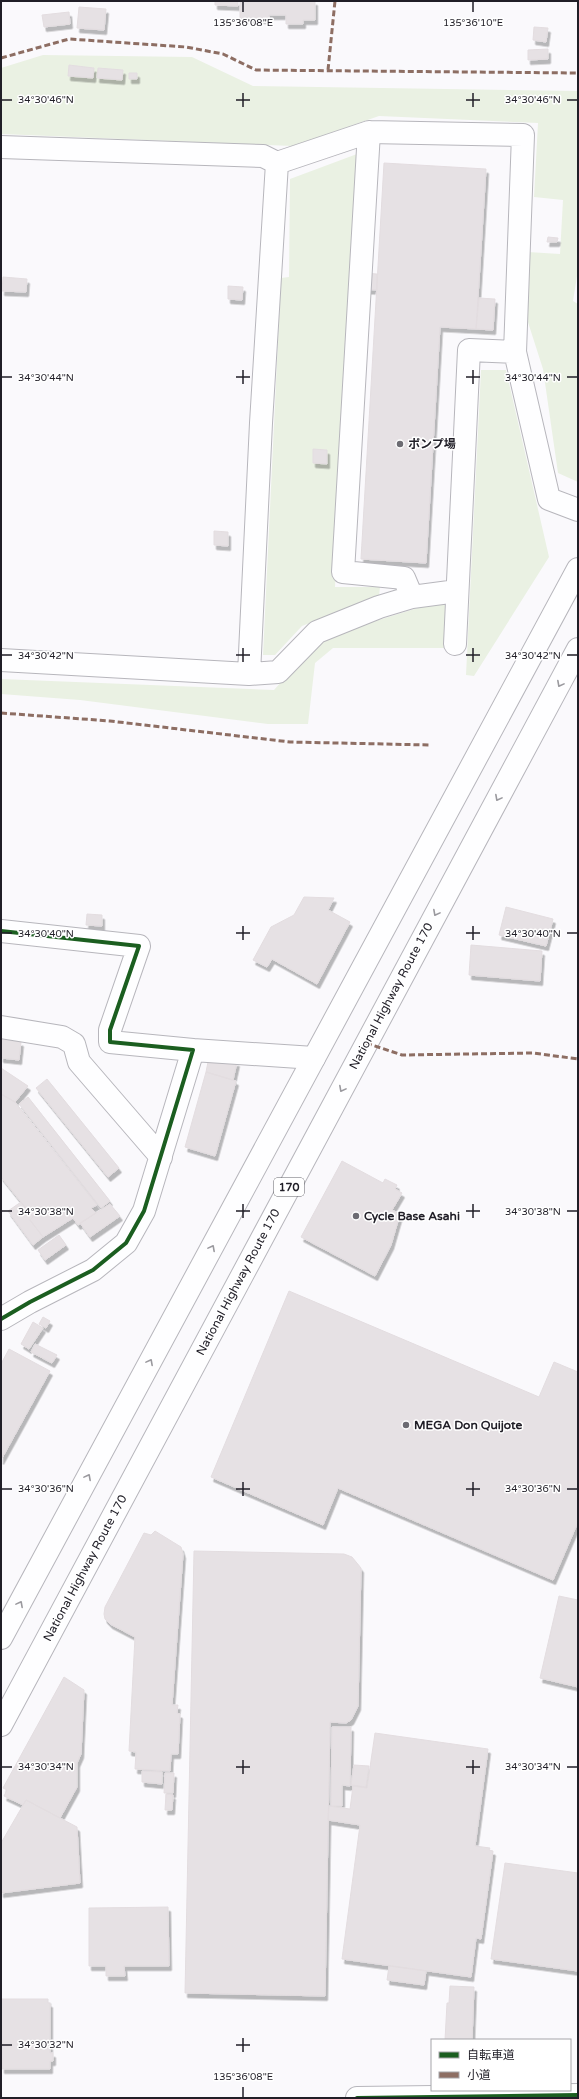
<svg xmlns="http://www.w3.org/2000/svg" width="579" height="2099" font-family="'Varela Round','Noto Sans JP',sans-serif">
	<style>
		.green { fill: #eaf1e3 }
		.building { fill: #e6e1e4; stroke: #e3dde0; filter: url(#shadow) }
		.lines { fill: none; stroke-linecap: round; stroke-linejoin: round }
		.minor-casing { stroke: #b7b6bc; stroke-width: 24 }
		.highway-casing { stroke: #b7b6bc; stroke-width: 24 }
		.minor { stroke: #fefeff; stroke-width: 22 }
		.highway { stroke: #fefeff; stroke-width: 22 }
		.quiet { stroke: #8d6e63; stroke-width: 3; stroke-dasharray: 6 3; stroke-linecap: butt }
		.cycleway-casing { stroke: #fff; stroke-width: 6 }
		.cycleway { stroke: #1b5e20; stroke-width: 4 }
		.oneway { stroke: #9a999e }
		.ticks { fill: none; stroke: #201e27; stroke-width: 1.5 }
		.poi-dot { fill: #6c6b72; stroke: #fff; stroke-width: 1.5 }
		.labels { text-anchor: middle; dominant-baseline: central; stroke-width: 3; stroke-linejoin: round; paint-order: stroke }
		.shield { fill: #fff; stroke: #636268; stroke-width: 1 }
		.shield-label { font-size: 11px; font-weight: bold; fill: #201e27 }
		.poi-label { font-size: 12px; font-weight: bold; fill: #201e27; stroke: #fff; text-anchor: start }
		.street-label { font-size: 12px; fill: #201e27; stroke: #fff }
		.ticks-label { font-size: 10px; text-anchor: middle; fill: #201e27; stroke: #fff; stroke-width: 3; stroke-linejoin: round; paint-order: stroke }
	</style>
	<defs>
		<filter id="shadow"><feDropShadow dx="2.5" dy="4.5" stdDeviation="0" flood-color="#0004"/></filter>
	</defs>
	<rect width="100%" height="100%" fill="#faf9fc"/>
	<path class="green" d="M43,55L192,57L253,86L578,91V270L573,301L578,304V482L558,473L543,369L526,316L528,252L560,254L563,200L534,197L538,123L379,116L293,146L1,134V68Z
		M357,154L335,587H380L379,596L302,626L275,655H263L281,278L289,277L290,179Z
		M481,370H506L549,557L474,676L466,675Z
		M447,599L446,648H333L315,663L308,724H268L80,700L1,694V679L274,690L320,638Z"/>
	<path class="building" d="M215,1H238V6L215,5Z
		M240,1H315V20H303V24H286V15H269V19H240Z
		M79,7L106,9L104,30L77,28Z
		M69,12L70,24L44,27L42,15Z
		M534,27L548,28L546,42L533,40Z
		M548,49V59L528,60V50Z
		M69,65L94,68L93,78L68,76Z
		M98,68L123,70L122,80L97,78Z
		M129,73H137V79H129Z
		M384,163L486,169L476,329L440,327L426,563L361,559Z
		M548,237L558,238L557,242H547Z
		M364,273L377,274V290L363,289Z
		M3,277L27,279L26,292L2,291Z
		M228,286L243,287L242,300L228,299Z
		M479,298L495,299L493,330L476,329Z
		M313,449L327,450V464L313,463Z
		M214,531L228,532V546L214,545Z
		M304,897L334,898L328,910L350,922L317,984L272,959L267,967L253,960L271,927L294,915Z
		M506,907L553,919L546,946L499,935Z
		M87,914L102,915V926L86,925Z
		M471,945L542,951L540,981L469,975Z
		M1,1039L21,1042L19,1060L1,1058Z
		M208,1062H237L233,1080L206,1072Z
		M1,1068L28,1086L15,1102L1,1094Z
		M206,1072L236,1081L215,1156L185,1147Z
		M47,1079L119,1168L108,1177L36,1088Z
		M1,1094L15,1102L97,1205L91,1208L96,1213L78,1225L73,1218L43,1237L30,1220L33,1217L1,1177Z
		M28,1097L110,1201L101,1208L19,1104Z
		M342,1161L383,1183L385,1179L397,1185L395,1189L402,1193L392,1210L400,1214L391,1245L375,1276L301,1237Z
		M21,1202L33,1217L30,1220L43,1237L33,1245L8,1211Z
		M110,1204L120,1216L90,1237L80,1223Z
		M59,1235L66,1245L45,1260L38,1250Z
		M289,1291L539,1397L554,1362L578,1372V1522L553,1580L338,1488L323,1525L211,1477Z
		M43,1317L50,1321L46,1328L39,1324Z
		M33,1322L43,1328L29,1349L21,1344Z
		M35,1344L57,1355L52,1363L31,1352Z
		M9,1349L50,1371L1,1460V1364Z
		M155,1531L181,1547L183,1554L172,1705H178L177,1713L180,1714L178,1754H171L170,1771L135,1769L136,1752L129,1751L135,1637L110,1624L105,1619L104,1614L105,1607L144,1533L151,1535Z
		M194,1551L344,1554L352,1557L361,1568L358,1706L351,1720L346,1723L330,1722L325,1996L185,1993Z
		M559,1596L578,1600V1687L540,1678Z
		M64,1677L84,1690L81,1754L77,1763V1787L60,1818L26,1800L23,1805L4,1796L7,1790L3,1788Z
		M332,1727H351L350,1786L342,1785V1806H331Z
		M375,1733L488,1749L475,1846L490,1848L489,1850L493,1851L481,1939L476,1938L471,1977L342,1959L360,1825L328,1820L329,1806L350,1809L353,1786L367,1788Z
		M354,1765L369,1766L366,1787L351,1785Z
		M142,1771L162,1772V1784L142,1782Z
		M165,1773H174L173,1793H164Z
		M166,1794L173,1795L172,1810H165Z
		M26,1800L77,1827L80,1883L1,1893V1843Z
		M505,1863L578,1873V1971L491,1959Z
		M168,1907L169,1966H124L125,1976H106V1966H89V1908Z
		M389,1966L426,1971L424,1985L387,1980Z
		M450,1986L474,1987L472,2040H445L447,2003H449Z
		M1,1999H48V2003H50V2053H53V2061H50V2069H2Z"/>
	<g class="lines">
		<defs>
			<path id="minor" d="M369,132L343,572L404,578L412,597
				M1,147L263,156L277,163
				M455,644L469,350L515,352
				M1,660L249,674L278,672L317,632L379,607L412,597L457,591
				M249,674L261,423L277,163L369,132L523,135L515,352L549,499L578,510
				M1,931L139,946L110,1030V1042L193,1050L144,1211L126,1243L93,1270L30,1302L1,1319
				M1,1027L62,1037L74,1044L79,1062L161,1157
				M193,1050L314,1058
				M357,2098L578,2095"/>
			<path id="highway" d="M1,1638L578,569
				M1,1725L578,649"/>
		</defs>
		<use href="#minor" class="minor-casing"/>
		<use href="#highway" class="highway-casing"/>
		<use href="#minor" class="minor"/>
		<use href="#highway" class="highway"/>
		<path class="quiet" d="M1,58L69,39L186,47L223,54L256,70L578,73
			M328,70L335,1
			M1,713L110,721L290,742L430,745
			M366,1043L402,1055L533,1053L578,1059"/>
		<defs>
			<path id="cycleway" d="M1,931L139,946L110,1030V1042L193,1050L144,1211L126,1243L93,1270L30,1302L1,1319
				M357,2098L578,2095"/>
		</defs>
		<use href="#cycleway" class="cycleway-casing"/>
		<use href="#cycleway" class="cycleway"/>
	</g>
	<defs><path id="oneway-chevron" d="M-2-3.5L2.5 0L-2 3.5" fill="none" stroke-width="1.6" stroke-linecap="round" stroke-linejoin="round"/></defs>
	<g class="oneway">
		<use href="#oneway-chevron" transform="translate(560 684) rotate(118)"/>
		<use href="#oneway-chevron" transform="translate(498 798) rotate(118)"/>
		<use href="#oneway-chevron" transform="translate(436 913) rotate(118)"/>
		<use href="#oneway-chevron" transform="translate(342 1089) rotate(118)"/>
		<use href="#oneway-chevron" transform="translate(212 1248) rotate(-62)"/>
		<use href="#oneway-chevron" transform="translate(150 1362) rotate(-62)"/>
		<use href="#oneway-chevron" transform="translate(88 1477) rotate(-62)"/>
		<use href="#oneway-chevron" transform="translate(20 1604) rotate(-62)"/>
	</g>
	<path class="ticks" d="M243,2V12M473,2V12M243,93V107M473,93V107M2,100H12M236,100H250M466,100H480M567,100H577M243,370V384M473,370V384M2,377H12M236,377H250M466,377H480M567,377H577M243,648V662M473,648V662M2,655H12M236,655H250M466,655H480M567,655H577M243,926V940M473,926V940M2,933H12M236,933H250M466,933H480M567,933H577M243,1204V1218M473,1204V1218M2,1211H12M236,1211H250M466,1211H480M567,1211H577M243,1482V1496M473,1482V1496M2,1489H12M236,1489H250M466,1489H480M567,1489H577M243,1760V1774M473,1760V1774M2,1767H12M236,1767H250M466,1767H480M567,1767H577M243,2038V2052M2,2045H12M236,2045H250M243,2087V2097"/>
	<g class="poi-dot">
		<circle cx="400" cy="444" r="4"/>
		<circle cx="356" cy="1216" r="4"/>
		<circle cx="406" cy="1425" r="4"/>
	</g>
	<g class="labels">
		<rect class="shield" x="274" y="1178" width="30" height="18" rx="3"/>
		<g class="shield-label">
			<text x="289" y="1187">170</text>
		</g>
		<g class="poi-label">
			<text x="408" y="444">ポンプ場</text>
			<text x="364" y="1216">Cycle Base Asahi</text>
			<text x="414" y="1425">MEGA Don Quijote</text>
		</g>
		<g class="street-label">
			<text transform="translate(391 996) rotate(-62)">National Highway Route 170</text>
			<text transform="translate(238 1282) rotate(-62)">National Highway Route 170</text>
			<text transform="translate(85 1568) rotate(-62)">National Highway Route 170</text>
		</g>
	</g>
	<g class="ticks-label">
		<text x="243" y="26">135°36'08"E</text>
		<text x="473" y="26">135°36'10"E</text>
		<text x="46" y="103">34°30'46"N</text>
		<text x="533" y="103">34°30'46"N</text>
		<text x="46" y="381">34°30'44"N</text>
		<text x="533" y="381">34°30'44"N</text>
		<text x="46" y="659">34°30'42"N</text>
		<text x="533" y="659">34°30'42"N</text>
		<text x="46" y="937">34°30'40"N</text>
		<text x="533" y="937">34°30'40"N</text>
		<text x="46" y="1215">34°30'38"N</text>
		<text x="533" y="1215">34°30'38"N</text>
		<text x="46" y="1492">34°30'36"N</text>
		<text x="533" y="1492">34°30'36"N</text>
		<text x="46" y="1770">34°30'34"N</text>
		<text x="533" y="1770">34°30'34"N</text>
		<text x="46" y="2048">34°30'32"N</text>
		<text x="243" y="2080">135°36'08"E</text>
	</g>
	<rect width="579" height="2099" fill="none" stroke="#201e27" stroke-width="4"/>
	<rect x="431" y="2039" width="140" height="52" fill="#ffffff" stroke="#a6a5a9"/>
	<rect x="439" y="2052" width="20" height="6" fill="#1b5e20" stroke="#a6a5a9"/>
	<text x="467" y="2059" font-size="12" fill="#201e27">自転車道</text>
	<rect x="439" y="2072" width="20" height="6" fill="#8d6e63" stroke="#a6a5a9"/>
	<text x="467" y="2079" font-size="12" fill="#201e27">小道</text>
</svg>
